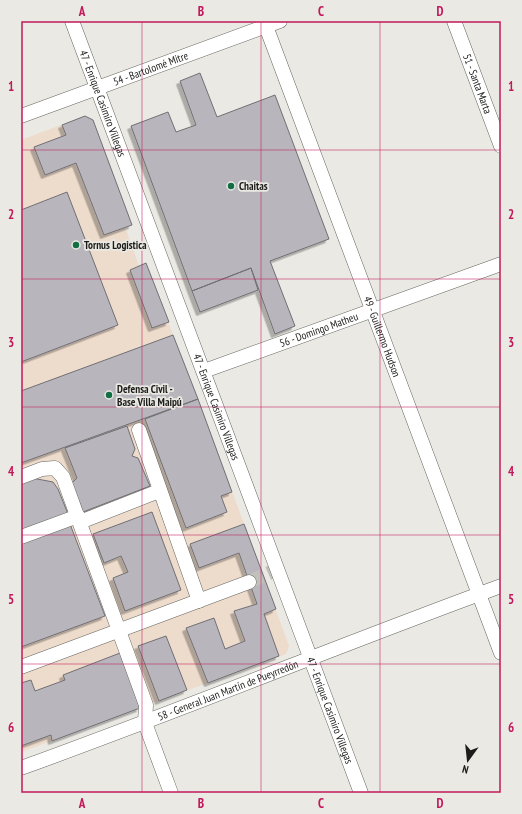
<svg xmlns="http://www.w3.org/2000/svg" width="522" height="814" font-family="'PT Sans Narrow',sans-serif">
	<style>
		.industrial { fill: #eddbcb }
		.building { fill: #b8b6bc; stroke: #716f74; filter: url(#shadow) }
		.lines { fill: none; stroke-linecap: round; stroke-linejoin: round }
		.minor-tunnel { stroke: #c1c0bb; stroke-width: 14; stroke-dasharray: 14 7; stroke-linecap: butt }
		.minor-casing { stroke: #676761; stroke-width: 15 }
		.minor { stroke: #fff; stroke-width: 14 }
		.grid { fill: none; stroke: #c2185b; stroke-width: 1; stroke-opacity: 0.55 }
		.poi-dot { fill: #126f44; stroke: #eae9e3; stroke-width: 1.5 }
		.labels { text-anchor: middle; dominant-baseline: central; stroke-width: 3.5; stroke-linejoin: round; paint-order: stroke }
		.street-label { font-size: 11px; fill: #1c1c1a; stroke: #eae9e3 }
		.poi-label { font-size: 11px; font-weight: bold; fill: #1c1c1a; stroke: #eae9e3; text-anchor: start }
		.neatline { fill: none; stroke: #c2185b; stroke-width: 1.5 }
		.grid-label { font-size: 13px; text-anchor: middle; font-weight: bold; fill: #c2185b }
	</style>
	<defs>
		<filter id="shadow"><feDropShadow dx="-3.5" dy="3.5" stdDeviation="0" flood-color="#0004"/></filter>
	</defs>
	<rect width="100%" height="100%" fill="#eae9e3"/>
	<path class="industrial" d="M85,116L93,120L132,225L125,227L139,266L146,263L173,335L21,391V140Z
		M198,399L289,646L286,654L21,752V463Z"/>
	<path class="building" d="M200,73L217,117L275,95L329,239L270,261L295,326L275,334L251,268L192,291L131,126L168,112L176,132L196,125L180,81Z
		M85,116L93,120L132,225L104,235L76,163L45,175L34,147L66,135L62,125Z
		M67,192L118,325L21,362V210Z
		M146,263L169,322L152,328L130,270Z
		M251,268L258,290L200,312L192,291Z
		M173,335L198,399L21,463V391Z
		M198,399L232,492L221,496L227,512L186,528L145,419Z
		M127,426L135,449L132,456L138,458L150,486L83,512L72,483L77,478L65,448Z
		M32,478L53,482L58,489L68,514L21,531V482Z
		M152,512L181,590L125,611L113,578L128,572L121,556L104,563L93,534Z
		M70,524L105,616L21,647V542Z
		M244,524L276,609L264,614L279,656L208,683L186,628L214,618L225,649L245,641L234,611L257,604L239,553L199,568L190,544Z
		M166,636L187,690L159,701L138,646Z
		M120,653L140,708L52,741L51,735L21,746V683L31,680L35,691L65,680L63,675Z"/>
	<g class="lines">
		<path class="minor-tunnel" d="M249,582L276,570"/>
		<defs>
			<g id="minor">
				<path id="s1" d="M72,21L361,793"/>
				<path id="s2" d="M264,21L501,653"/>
				<path id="s3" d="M454,21L501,146"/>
				<path id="s4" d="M21,116L280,21"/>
				<path id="s5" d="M204,371L501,264"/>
				<path d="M139,430L199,601"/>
				<path d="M21,477L42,469L55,468L63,477L146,705L145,723L171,793"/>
				<path d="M80,522L159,491"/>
				<path d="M21,537L78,516"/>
				<path d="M21,667L249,582"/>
				<path id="s6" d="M21,768C182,710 340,645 501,586"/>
			</g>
		</defs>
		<use href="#minor" class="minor-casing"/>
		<use href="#minor" class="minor"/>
	</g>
	<path class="grid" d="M142,21V793M261,21V793M380,21V793M21,150H501M21,279H501M21,407H501M21,535H501M21,664H501"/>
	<g class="poi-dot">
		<circle cx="231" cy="186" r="4"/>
		<circle cx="76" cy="245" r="4"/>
		<circle cx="109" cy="395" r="4"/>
	</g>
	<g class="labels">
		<g class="street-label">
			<text stroke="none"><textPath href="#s4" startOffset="138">54 - Bartolomé Mitre</textPath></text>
			<text stroke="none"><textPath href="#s3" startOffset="67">51 - Santa Marta</textPath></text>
			<text stroke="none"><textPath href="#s1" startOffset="88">47 - Enrique Casimiro Villegas</textPath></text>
			<text stroke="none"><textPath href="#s5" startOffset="122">56 - Domingo Matheu</textPath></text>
			<text stroke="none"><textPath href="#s2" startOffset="337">49 - Guillermo Hudson</textPath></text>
			<text stroke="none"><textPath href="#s1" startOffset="412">47 - Enrique Casimiro Villegas</textPath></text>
			<text stroke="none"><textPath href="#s6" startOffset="221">58 - General Juan Martín de Pueyrredón</textPath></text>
			<text stroke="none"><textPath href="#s1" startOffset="736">47 - Enrique Casimiro Villegas</textPath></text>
		</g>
		<g class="poi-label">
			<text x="239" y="186">Chaitas</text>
			<text x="84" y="245">Tornus Logistica</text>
			<text x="117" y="389">Defensa Civil -<tspan x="117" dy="13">Base Villa Maipú</tspan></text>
		</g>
	</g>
	<rect width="522" height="814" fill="none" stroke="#eae9e3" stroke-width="44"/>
	<g transform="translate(468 760) rotate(195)" stroke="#eae9e3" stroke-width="3" paint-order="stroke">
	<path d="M0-3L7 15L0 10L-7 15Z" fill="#1c1c1a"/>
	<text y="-6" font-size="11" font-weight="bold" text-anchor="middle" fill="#1c1c1a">N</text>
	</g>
	<rect x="22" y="22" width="478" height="770" class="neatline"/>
	<g class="grid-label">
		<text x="82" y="16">A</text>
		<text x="201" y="16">B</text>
		<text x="321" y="16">C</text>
		<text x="440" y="16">D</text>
		<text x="11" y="91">1</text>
		<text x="511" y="91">1</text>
		<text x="11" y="219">2</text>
		<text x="511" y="219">2</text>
		<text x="11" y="347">3</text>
		<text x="511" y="347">3</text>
		<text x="11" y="476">4</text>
		<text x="511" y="476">4</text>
		<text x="11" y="604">5</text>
		<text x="511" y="604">5</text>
		<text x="11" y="732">6</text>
		<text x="511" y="732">6</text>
		<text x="82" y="808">A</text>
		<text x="201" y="808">B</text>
		<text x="321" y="808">C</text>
		<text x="440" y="808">D</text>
	</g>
</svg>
